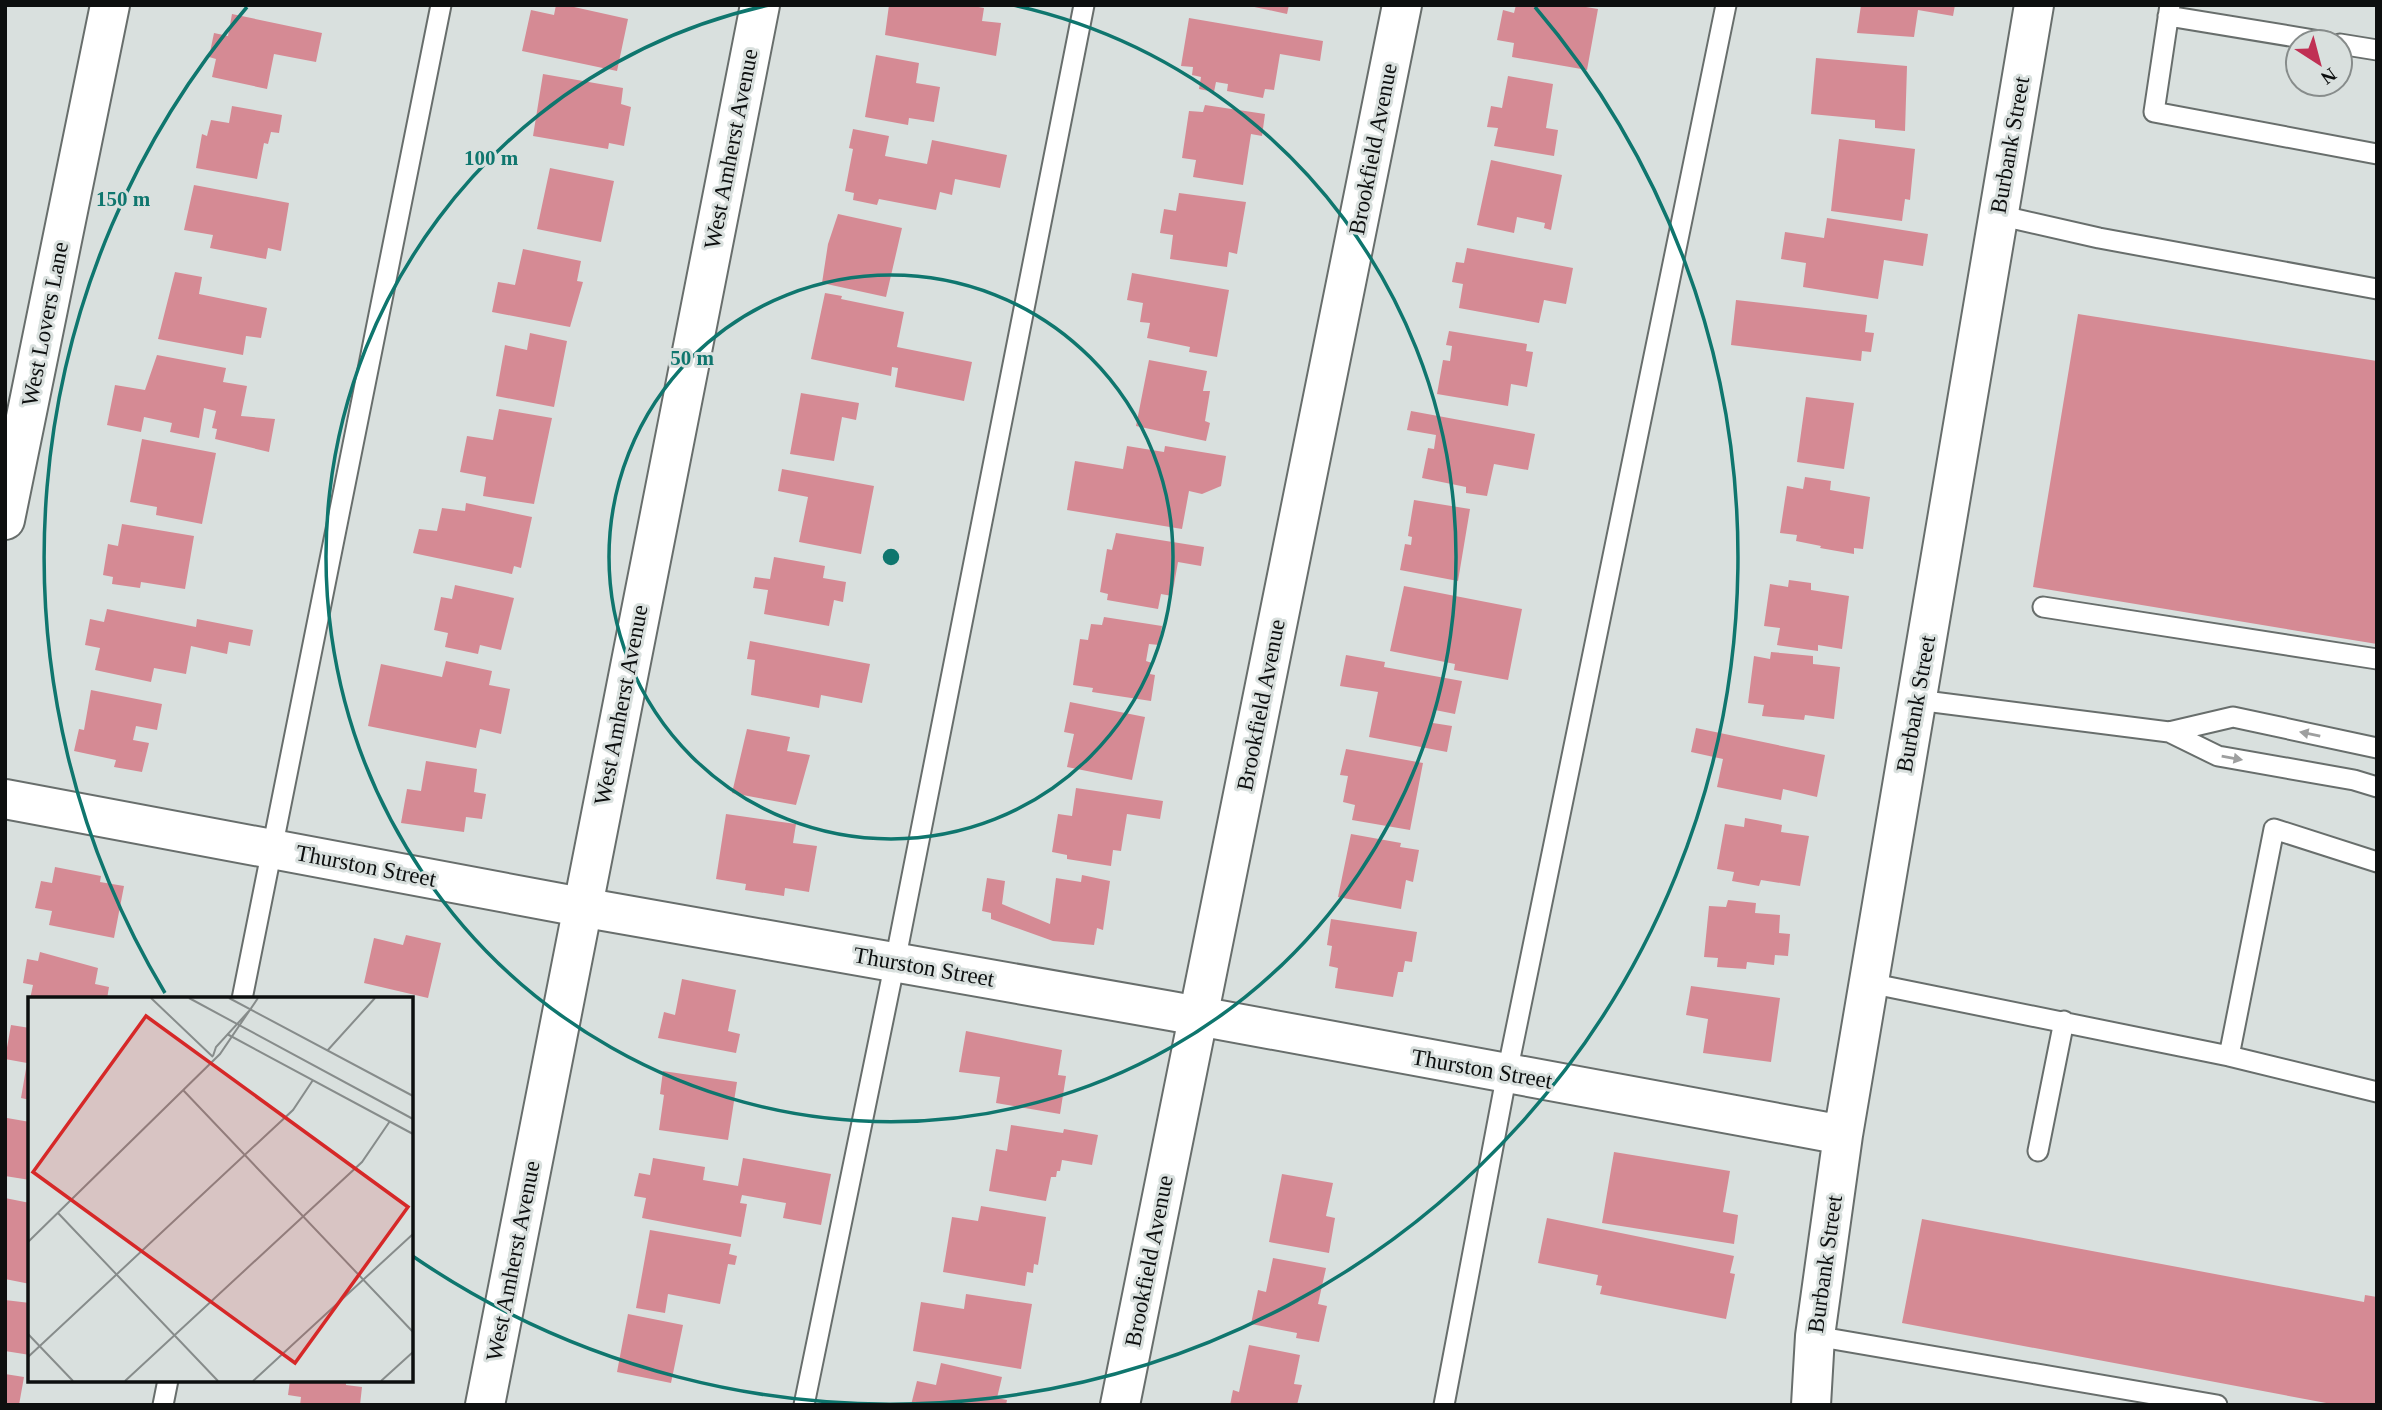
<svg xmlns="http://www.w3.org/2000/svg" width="2382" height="1410" font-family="Georgia,serif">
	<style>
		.building { fill: #d58a94 }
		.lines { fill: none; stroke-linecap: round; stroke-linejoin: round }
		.lane-casing { stroke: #686e6c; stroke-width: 23 }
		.street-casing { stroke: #686e6c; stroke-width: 42 }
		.secondary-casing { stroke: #686e6c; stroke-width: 42 }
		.lane { stroke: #fff; stroke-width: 19 }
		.street { stroke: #fff; stroke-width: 38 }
		.secondary { stroke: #fff; stroke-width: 38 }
		.oneway { fill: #9e9f9f }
		.ring { fill: none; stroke: #0f766e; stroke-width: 3.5 }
		.labels { text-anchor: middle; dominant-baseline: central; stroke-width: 6; stroke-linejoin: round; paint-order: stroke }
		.street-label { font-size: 23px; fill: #0d0f0f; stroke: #d9e0de }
		.inset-road { fill: none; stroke: #878c8b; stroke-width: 2 }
		.view { fill: #d62828; fill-opacity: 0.15; stroke: #d62828; stroke-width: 3.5 }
		.inset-edge { fill: none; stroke: #0d0f0f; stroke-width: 3.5 }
		.centre { fill: #0f766e; stroke: #d9e0de; stroke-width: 3.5 }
		.ring-label { font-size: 21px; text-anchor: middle; font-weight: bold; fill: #0f766e; stroke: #d9e0de; stroke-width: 6; stroke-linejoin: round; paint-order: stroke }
	</style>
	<rect width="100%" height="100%" fill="#d9e0de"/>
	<path class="building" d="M556,5H565L628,19L617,71L522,51L531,10L554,15Z
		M889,5H967L984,8L982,21L1001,23L996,56L885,35Z
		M1245,5H1289L1287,14Z
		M1516,5H1574L1598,9L1587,70L1512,57L1514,43L1497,40L1503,10L1514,13Z
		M1861,5H1955L1953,16L1918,10L1914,37L1857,33Z
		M232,14L322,33L316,62L274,54L267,89L212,77L216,59L209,57L214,33L228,36Z
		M1189,18L1323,41L1320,61L1280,54L1274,90L1265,89L1263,98L1227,91L1228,84L1216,82L1214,92L1199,89L1201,77L1192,75L1193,67L1181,66Z
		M876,55L919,63L916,83L940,87L934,122L909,118L908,125L865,117Z
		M1816,58L1907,66L1905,131L1875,128V120L1811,114Z
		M543,74L623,88L621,104L631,107L624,146L609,143L608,149L533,136Z
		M1508,76L1553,84L1546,128L1558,130L1554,156L1494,146L1498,128L1487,127L1491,106L1502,108Z
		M1205,105L1265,114L1262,136L1251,134L1243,185L1193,177L1196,160L1182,158L1189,111L1203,112Z
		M232,106L282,115L279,133L271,132L268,144L264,143L257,179L196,168L202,134L207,136L211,120L229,123Z
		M853,129L889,136L885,156L927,164L932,140L1007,155L1000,188L955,179L952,195L940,192L936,210L879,199L877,205L853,200L854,193L845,191L853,149L849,148Z
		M1839,139L1915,149L1910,200L1905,199L1902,221L1831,211Z
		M1491,160L1562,175L1551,230L1544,228L1545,223L1517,217L1514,233L1477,225Z
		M550,168L614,181L601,242L537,229Z
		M194,185L289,203L281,251L268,248L266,259L210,248L213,235L184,230Z
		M1179,193L1246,202L1237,254L1229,252L1227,267L1170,259L1173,235L1160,233L1164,209L1176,211Z
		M838,214L902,228L886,297L822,283L828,244Z
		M1827,218L1928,234L1923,266L1884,260L1878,299L1803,287L1806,263L1781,259L1785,232L1824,238Z
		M1467,248L1573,268L1566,304L1544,300L1539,323L1459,308L1463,284L1452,282L1456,262L1464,263Z
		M523,249L581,261L577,281L583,282L570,327L492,312L498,282L515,285Z
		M175,272L202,277L199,294L267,308L261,338L246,336L243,355L158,339Z
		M1132,273L1229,290L1217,357L1189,352L1190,347L1147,338L1150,323L1140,322L1143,303L1127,300Z
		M825,293L842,296L841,299L904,312L897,347L972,362L964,401L895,387L898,368L892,367L891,376L811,359Z
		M1736,300L1867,315L1865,332L1874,333L1871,352L1862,351L1861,361L1731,345Z
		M2078,314L2377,361V644L2033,587Z
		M1449,331L1527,344L1526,351L1533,352L1527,387L1511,384L1508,406L1437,394L1443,360L1450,361L1452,346L1446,345Z
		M530,333L567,341L554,407L496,396L505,345L527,350Z
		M157,355L226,368L223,382L247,386L241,416L275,419L269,452L215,439L217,429L212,428L216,411L204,408L199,438L170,432L172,423L144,417L141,432L107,425L115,385L145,390Z
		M1149,360L1207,371L1203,391H1210L1205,421L1210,423L1206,441L1136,426Z
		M801,393L859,403L856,420L842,417L834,461L790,454Z
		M1806,397L1854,403L1844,469L1797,462Z
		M499,409L552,418L534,504L483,496L486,477L460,472L467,436L493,440Z
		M1411,411L1535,434L1528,470L1494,464L1487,496L1466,493V487L1422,478L1428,448L1434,449L1436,435L1407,430Z
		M142,439L216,453L202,524L156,515L157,507L130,502Z
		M1127,446L1164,452L1165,446L1226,456L1221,486L1202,494L1189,491L1182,529L1067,510L1075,461L1123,469Z
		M782,469L874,486L861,554L799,542L808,497L778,491Z
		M1805,477L1831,481L1830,490L1870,497L1863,549L1854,548V554L1820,548L1821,546L1796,541L1797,535L1780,533L1787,486L1803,489Z
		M1414,500L1470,509L1458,581L1400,570L1405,544L1411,545L1412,537L1408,536Z
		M466,503L532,517L521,568L514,566L512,574L413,553L419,529L437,531L442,508L465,511Z
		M122,524L194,536L185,589L141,582L140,588L112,584L113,577L103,575L108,544L118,546Z
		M1116,533L1204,547L1201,566L1178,562L1172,596L1161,594L1158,609L1107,600L1108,594L1100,592L1107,549L1112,550Z
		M774,557L825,566L823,578L846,582L843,602L834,600L829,626L764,614L768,590L753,588L755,577L770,579Z
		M1789,580L1811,583V590L1849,596L1842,649L1818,645V651L1777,645L1780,628L1764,626L1770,584L1788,587Z
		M455,585L514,598L501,650L480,645L478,654L445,647L448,633L434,630L441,597L452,599Z
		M1404,586L1522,609L1508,680L1454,670L1455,664L1390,651Z
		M107,609L196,627L197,619L253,630L250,646L229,642L227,654L191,646L186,674L154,668L151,682L95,670L100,648L85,645L90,619L104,622Z
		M1104,617L1162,626L1159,645L1149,644L1146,661L1152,663L1150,674L1155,675L1151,701L1092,692L1093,688L1073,685L1080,639L1088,640L1091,624L1102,625Z
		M750,641L870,664L862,703L821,695L819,708L751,695L755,660L747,659Z
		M1771,652L1813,656V664L1840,667L1834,719L1805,715L1804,720L1762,716L1764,705L1748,703L1754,656L1770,659Z
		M1346,655L1385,662L1384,667L1462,681L1455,714L1435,710L1433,723L1452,726L1447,752L1369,737L1378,692L1340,686Z
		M446,661L492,671L489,685L510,689L501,734L480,729L476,748L368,726L381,664L442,677Z
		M91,690L162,704L157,730L136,726L133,740L149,743L142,772L114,767L116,760L74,751L79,729L84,730Z
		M1070,702L1145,717L1132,780L1067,767L1074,734L1064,732Z
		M1696,728L1825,755L1817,797L1783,789L1781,800L1717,787L1723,759L1691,752Z
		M747,729L790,737L787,751L810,755L796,805L732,793Z
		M1346,749L1423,763L1410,830L1352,820L1355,805L1343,802L1348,776L1340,775Z
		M426,761L477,769L474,792L486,794L482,819L466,817L464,832L401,823L407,789L421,791Z
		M1076,788L1163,801L1160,819L1127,814L1121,851L1113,850L1111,866L1067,859V855L1052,852L1058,814L1072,816Z
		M726,814L796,824L793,843L817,846L809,892L785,888L784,896L745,890L746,884L716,879Z
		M1745,818L1782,825L1781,832L1809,836L1800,886L1761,880L1759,886L1732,881L1734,872L1717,869L1725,824L1744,827Z
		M1351,834L1401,843L1400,847L1419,850L1413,882L1406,880L1401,909L1338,897Z
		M55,867L101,876L100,882L124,886L114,938L49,925L52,911L35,908L41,881L52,883Z
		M1082,875L1110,881L1103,930L1097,928L1094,945L1053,941L991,919V913L982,911L987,878L1005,881L1002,904L1050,924L1056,878L1081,882Z
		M1728,900L1756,903L1755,913L1780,915L1779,933L1790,934L1788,956L1775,955L1774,965L1747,962L1746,969L1717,967L1718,958L1704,957L1709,906L1726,907Z
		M1331,919L1417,932L1412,962L1405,961L1403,972H1398L1393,997L1335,988L1338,968L1329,966L1332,946L1327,945Z
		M406,935L441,943L428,998L364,983L374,938L403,945Z
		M40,952L98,968L95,984L109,987L107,999H30L33,985L23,983L27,959L38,961Z
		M682,979L736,990L728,1031L740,1034L736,1053L658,1038L664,1012L675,1015Z
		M1691,986L1780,998L1771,1062L1703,1053L1708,1019L1686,1015Z
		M11,1025L30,1028V1100L21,1098L27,1063L5,1059Z
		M966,1031L1062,1050L1058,1075L1066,1076L1060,1114L996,1103L1000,1077L959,1072Z
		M663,1071L737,1082L728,1140L659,1130L664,1095L660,1094Z
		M7,1118L30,1122V1180L5,1176Z
		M1011,1125L1063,1133L1064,1129L1098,1135L1092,1165L1062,1160L1060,1171H1057L1056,1177H1051L1046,1201L989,1191L996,1149L1007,1151Z
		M1614,1152L1730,1171L1723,1212L1738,1215L1734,1244L1602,1223Z
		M653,1158L705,1167L703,1180L738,1186L743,1158L831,1174L821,1225L783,1218L786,1203L742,1195L740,1203L747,1204L741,1237L642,1218L646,1198L634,1196L639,1173L650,1175Z
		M1282,1174L1333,1183L1326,1216L1335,1218L1329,1253L1269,1242Z
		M5,1198L30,1203V1284L5,1279Z
		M981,1206L1046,1217L1038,1265L1034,1264L1033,1273L1027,1272L1025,1286L943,1272L952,1217L978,1221Z
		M1547,1218L1734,1256L1730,1273L1735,1274L1726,1319L1600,1294L1602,1286L1596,1285L1598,1275L1538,1263Z
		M1922,1219L2364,1302L2365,1295L2377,1297V1405H2337L1902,1323Z
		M650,1230L731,1244L729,1254L737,1256L735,1265L728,1264L720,1304L668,1294L665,1313L636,1308Z
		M1273,1258L1326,1268L1318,1304L1327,1306L1319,1342L1296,1338L1297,1333L1251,1324L1258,1290L1266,1292Z
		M966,1294L1032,1304L1021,1369L913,1351L921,1302L964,1309Z
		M5,1300L30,1303V1355L5,1351Z
		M628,1314L683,1325L671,1383L617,1372Z
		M1249,1345L1300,1355L1294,1384L1302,1385L1297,1405H1230L1233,1390L1239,1392Z
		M941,1363L1002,1377L997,1398L1007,1400L1006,1405H911L917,1381L936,1385Z
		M5,1374L24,1377L19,1405H5Z
		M290,1380H346V1385L362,1387L360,1405H300L301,1397L288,1395Z"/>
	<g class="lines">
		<defs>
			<path id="lane" d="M2170,5L2154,112L2377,154
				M2168,16L2326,42
				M2340,44L2377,50
				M1998,215L2099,238L2377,289
				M2043,607L2377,659
				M1917,700L2169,732L2218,756L2354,780L2377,787
				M2169,732L2233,717L2377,748
				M1869,983L2229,1056L2377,1092
				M242,999L441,5
				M2229,1056L2274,829L2377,862
				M2038,1151L2064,1021
				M1815,1336L2217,1405
				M163,1405L168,1380
				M804,1405L895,962L1084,5
				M1444,1405L1507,1073L1726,5"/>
			<path id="street" d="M5,520L110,5
				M485,1405L760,5
				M1120,1405L1402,5"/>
			<path id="secondary" d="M5,799L581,907L1171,1011L1843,1135
				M1811,1405L1815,1336L1843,1135L2034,5"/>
		</defs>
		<use href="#lane" class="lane-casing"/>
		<use href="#street" class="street-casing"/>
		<use href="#secondary" class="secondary-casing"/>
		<use href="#lane" class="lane"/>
		<use href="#street" class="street"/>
		<use href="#secondary" class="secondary"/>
	</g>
	<defs><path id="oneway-solid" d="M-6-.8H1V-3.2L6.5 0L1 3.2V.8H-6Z" transform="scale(1.75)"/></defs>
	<g class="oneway">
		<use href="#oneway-solid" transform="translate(2310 734) rotate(-168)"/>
		<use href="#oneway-solid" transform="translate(2232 758) rotate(10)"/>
	</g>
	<g class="ring">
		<circle cx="891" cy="557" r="282"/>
		<path d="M1013 5A565 565 0 1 1 769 5"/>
		<path d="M165 993A847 847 0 0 1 247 7M1535 7A847 847 0 0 1 411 1255"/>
	</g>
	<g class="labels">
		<g class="street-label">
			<text transform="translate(2010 145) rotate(-80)">Burbank Street</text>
			<text transform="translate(731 149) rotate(-79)">West Amherst Avenue</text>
			<text transform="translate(1373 149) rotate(-79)">Brookfield Avenue</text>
			<text transform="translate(45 324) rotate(-79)">West Lovers Lane</text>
			<text transform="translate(1916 704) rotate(-80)">Burbank Street</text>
			<text transform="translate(621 705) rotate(-79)">West Amherst Avenue</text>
			<text transform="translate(1261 705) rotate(-79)">Brookfield Avenue</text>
			<text transform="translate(366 866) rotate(11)">Thurston Street</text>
			<text transform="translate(924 967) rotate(10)">Thurston Street</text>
			<text transform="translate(1482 1069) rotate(10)">Thurston Street</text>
			<text transform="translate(513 1261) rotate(-79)">West Amherst Avenue</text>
			<text transform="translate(1149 1261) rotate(-79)">Brookfield Avenue</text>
			<text transform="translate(1825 1264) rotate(-82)">Burbank Street</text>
		</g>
	</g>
	<g transform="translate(28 997)">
		<rect width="385" height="385" fill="#d9e0de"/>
		<path class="inset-road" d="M123,1L185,60M161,1L385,122M201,1L385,99M199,37L385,137M299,54L347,1M185,59L188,50L221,14M155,93L385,335M30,216L190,384M0,245L192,57L230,1M0,337L45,384M0,360L265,113L285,83M97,384L334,165L362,124M225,384L385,237M353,384L385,355"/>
		<path class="view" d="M118,19L380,210L267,366L5,175Z"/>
		<rect width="385" height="385" class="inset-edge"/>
	</g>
	<circle cx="891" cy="557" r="10" class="centre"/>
	<g class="ring-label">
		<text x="491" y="165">100 m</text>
		<text x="123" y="206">150 m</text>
		<text x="692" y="365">50 m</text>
	</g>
	<rect width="2382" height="1410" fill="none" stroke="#0d0f0f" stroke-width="14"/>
	<g transform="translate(2319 63) rotate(144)"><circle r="33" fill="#d9e0de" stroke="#878c8b" stroke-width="2"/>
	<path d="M0-5L12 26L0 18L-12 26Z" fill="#c03054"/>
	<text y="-10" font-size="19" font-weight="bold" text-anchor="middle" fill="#0d0f0f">N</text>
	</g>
</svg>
